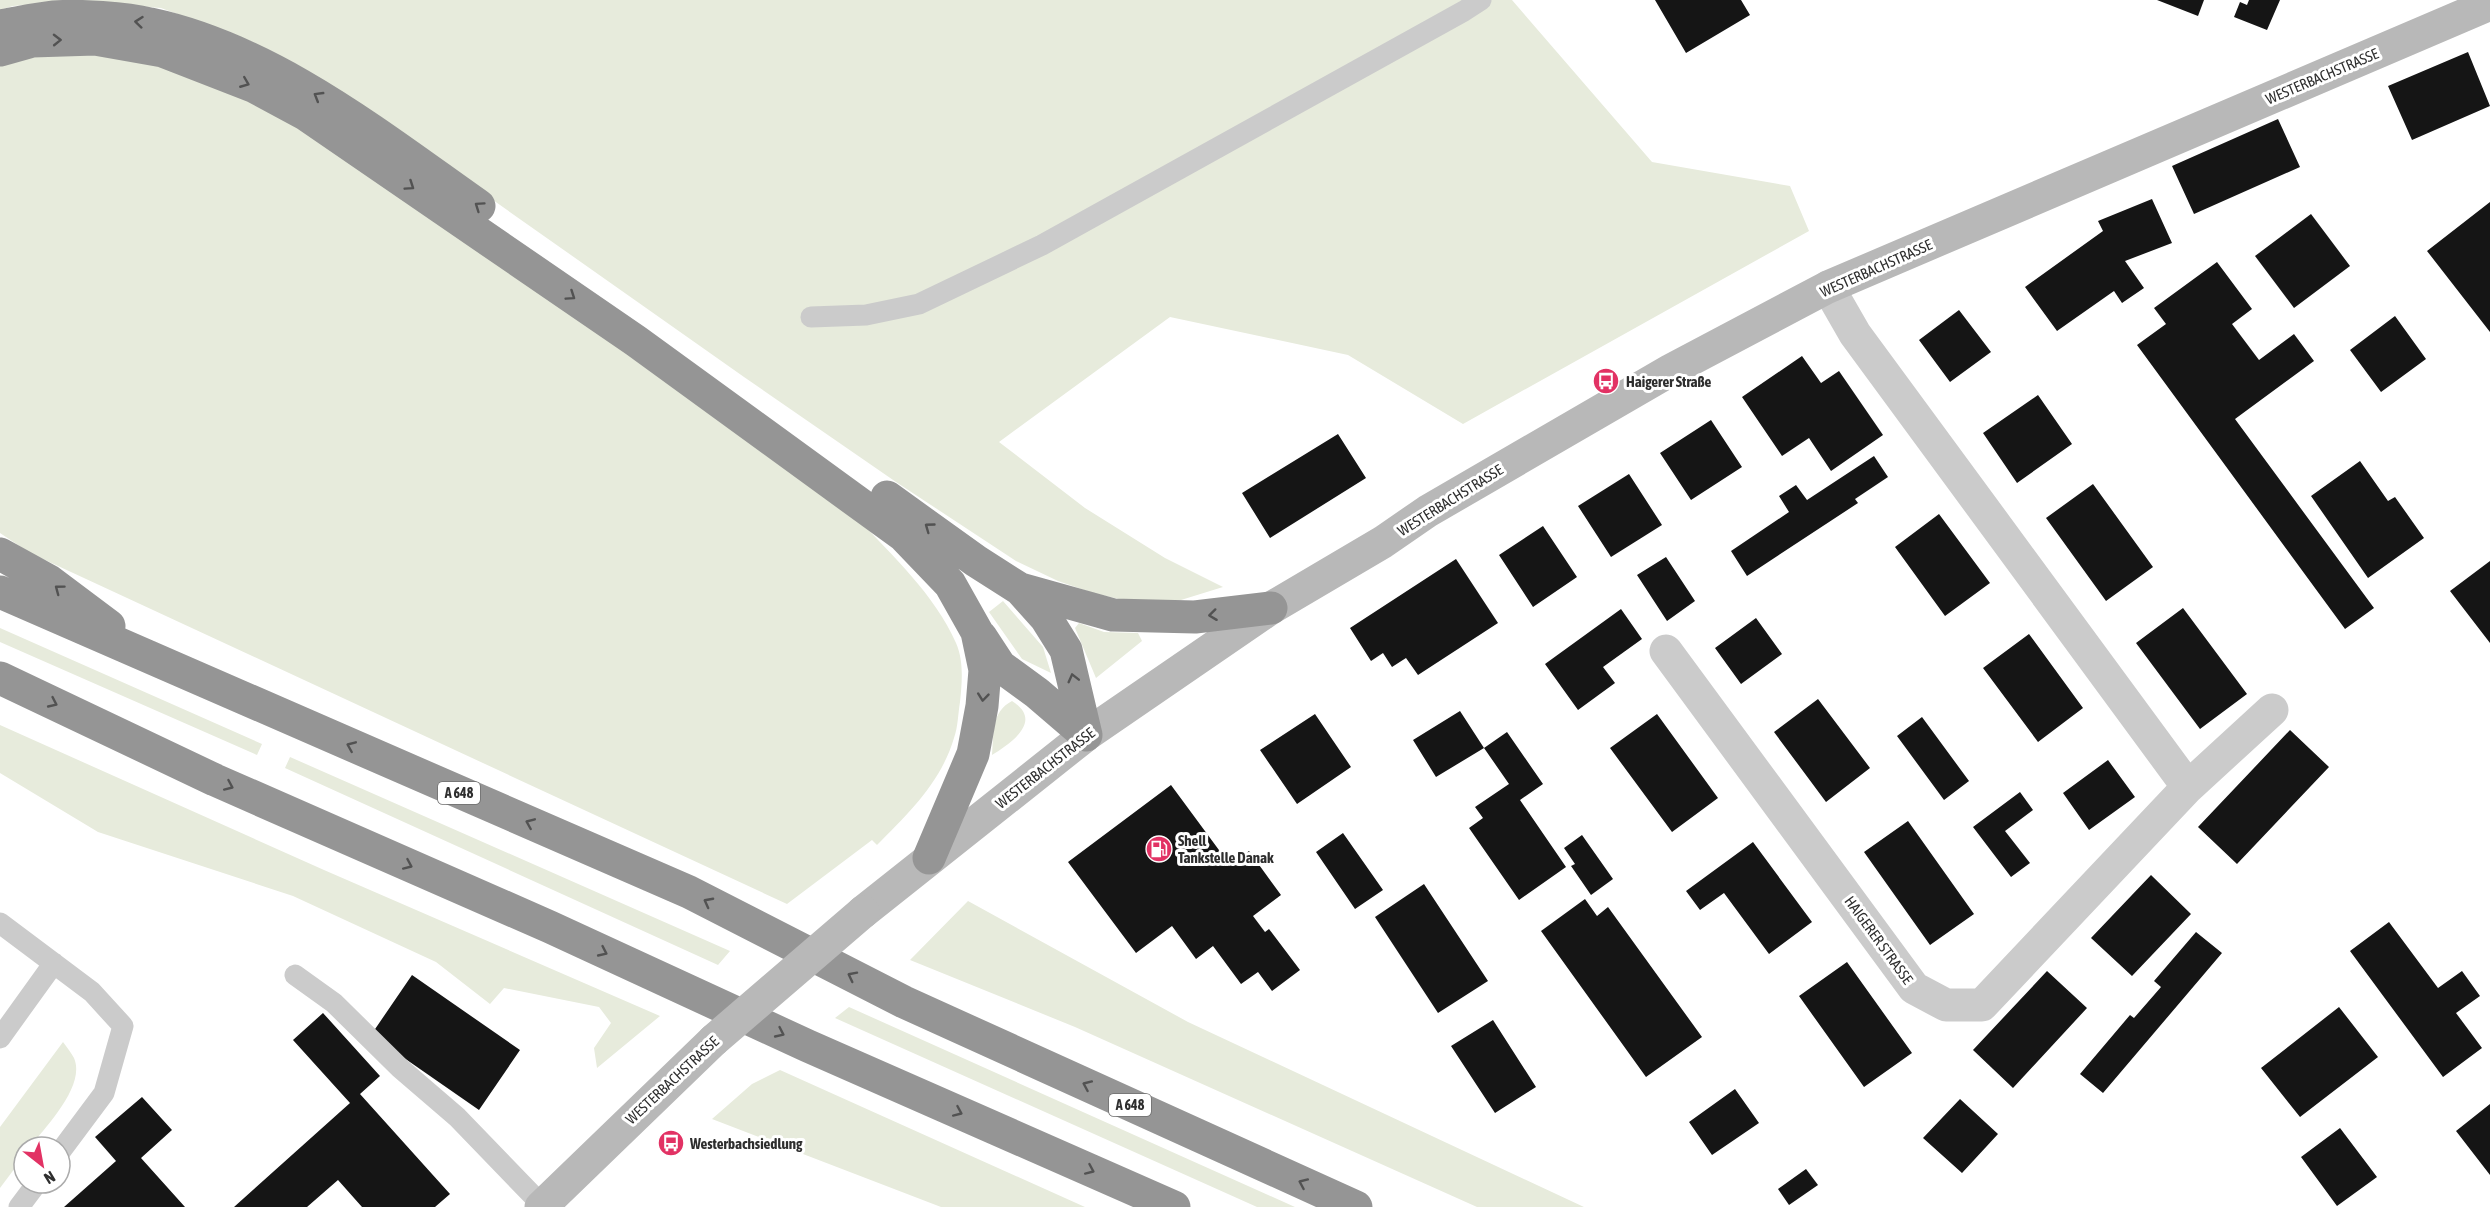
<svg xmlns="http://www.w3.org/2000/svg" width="2490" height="1207" font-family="'Asap Condensed',sans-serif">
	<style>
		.green { fill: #e7ebdc }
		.building { fill: #151515 }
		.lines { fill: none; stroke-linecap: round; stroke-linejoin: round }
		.service { stroke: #cbcbcb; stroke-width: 21 }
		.minor { stroke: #cbcbcb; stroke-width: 33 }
		.secondary { stroke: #b8b8b8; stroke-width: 33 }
		.motorway { stroke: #959595; stroke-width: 33 }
		.secondary-bridge { stroke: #b8b8b8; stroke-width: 33 }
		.oneway { stroke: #525252 }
		.labels { text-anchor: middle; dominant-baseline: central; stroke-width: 6; stroke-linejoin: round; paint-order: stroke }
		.shield { fill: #fff; stroke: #6d6d6d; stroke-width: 1.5 }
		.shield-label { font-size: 14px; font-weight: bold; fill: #2e2e2e }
		.street-label { font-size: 15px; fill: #2e2e2e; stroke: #fff }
		.poi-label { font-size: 15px; font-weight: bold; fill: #2e2e2e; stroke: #fff; text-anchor: start }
	</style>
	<rect width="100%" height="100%" fill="#fff"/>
	<path class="green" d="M0,0H1512L1652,162L1790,186L1809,231L1463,424L1348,355L1170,317L999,442L1085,508L1165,558L1223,587L1181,600L1136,603L1093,593L1058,581L1016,561L896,482L744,377L334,88L250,41L161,8L73,1L13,6L0,10Z
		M96,54L164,67L266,107L416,203L857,518C892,555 935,595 956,643C964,661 962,683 960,702C958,714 958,727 954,738C941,782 909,813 877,845L872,840L787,904L30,553L0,533V64L39,56Z
		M1003,601L1043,647L1051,673L1022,659L989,612Z
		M1079,623L1104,632L1138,633L1142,641L1096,678L1075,628Z
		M0,628L262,744L257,755L0,642Z
		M1012,701C1044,721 1011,743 992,755C994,733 991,712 1012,701Z
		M0,725L324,870L660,1016L597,1068L594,1048L611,1023L599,1007L504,988L490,1004L436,962L293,896L98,832L0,773Z
		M290,757L730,951L718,965L285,768Z
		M968,901L1188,1022L1584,1207H1477L1075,1027L910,960Z
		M849,1007L1295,1207H1257L835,1018Z
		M63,1042C67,1047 71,1053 74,1058C86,1086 46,1126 30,1147H24V1156L0,1188V1127Z
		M780,1070L1085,1207H941L712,1119L752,1084Z"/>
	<path class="building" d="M1655,0H1741L1750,15L1686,53Z
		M2157,0H2204L2198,16Z
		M2249,0H2280L2267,30L2234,17L2240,2L2247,5Z
		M2468,52L2490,106L2412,140L2388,86Z
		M2278,119L2300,167L2194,214L2172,166Z
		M2152,199L2172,243L2125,261L2144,288L2122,303L2114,291L2057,331L2025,287L2103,231L2098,221Z
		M2490,202V332L2427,251Z
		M2311,214L2350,266L2294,308L2255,256Z
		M2217,262L2252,309L2232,324L2259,360L2294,334L2314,361L2235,419L2374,608L2345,629L2137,345L2166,324L2154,308Z
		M1959,310L1991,352L1950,382L1919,340Z
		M2395,316L2426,359L2381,392L2350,350Z
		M1802,356L1821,383L1839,371L1883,435L1831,471L1809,438L1782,456L1742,397Z
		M2038,395L2072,444L2017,483L1983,433Z
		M1711,420L1742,467L1691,500L1660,453Z
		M1338,434L1366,478L1270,538L1242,493Z
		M1874,456L1888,477L1855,499L1858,503L1747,576L1731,551L1789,512L1779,496L1796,485L1807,500Z
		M2360,461L2388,501L2395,497L2424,538L2368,578L2311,496Z
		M1629,474L1662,525L1611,557L1578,506Z
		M2093,484L2153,567L2106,601L2046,518Z
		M1939,514L1990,583L1945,616L1895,547Z
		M1543,526L1577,577L1533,607L1499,555Z
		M1666,557L1695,601L1667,621L1637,575Z
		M1456,559L1498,623L1418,675L1406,658L1392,667L1383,653L1371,661L1350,628Z
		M2490,561V643L2450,591Z
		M2183,608L2247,694L2200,729L2136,643Z
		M1621,609L1642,639L1603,667L1615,683L1578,710L1545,664Z
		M1756,618L1782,654L1741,684L1715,648Z
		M2029,634L2083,708L2038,742L1983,668Z
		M1818,699L1870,768L1826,802L1774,732Z
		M1460,711L1484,748L1436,777L1413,740Z
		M1315,714L1351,767L1297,804L1260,750Z
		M1657,714L1718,798L1672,832L1610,748Z
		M1922,717L1969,781L1944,800L1897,736Z
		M2290,730L2329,767L2237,864L2198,827Z
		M1507,732L1543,784L1520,800L1566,867L1519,900L1469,828L1483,818L1475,807L1509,784L1484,748Z
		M2108,760L2135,797L2089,830L2063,793Z
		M1171,785L1230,865L1249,851L1281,895L1253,916L1265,932L1269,929L1300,970L1272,991L1258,972L1241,984L1213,946L1196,959L1172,926L1136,953L1068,862Z
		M2020,792L2033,810L2005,831L2030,863L2011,877L1973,827Z
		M1908,821L1974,914L1930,945L1864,852Z
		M1343,833L1383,890L1355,909L1316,852Z
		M1582,835L1613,879L1591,895L1571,866L1575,864L1564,848Z
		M1753,842L1812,922L1769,954L1724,893L1700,910L1686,891Z
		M2151,875L2191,914L2132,976L2091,938Z
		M1424,884L1488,981L1438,1013L1375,917Z
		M1585,899L1597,916L1608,907L1702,1037L1646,1077L1541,931Z
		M2389,922L2438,988L2462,971L2480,996L2456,1013L2482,1048L2443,1077L2350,951Z
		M2196,932L2222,953L2103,1093L2080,1074L2130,1015L2134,1018L2161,987L2154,981Z
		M1847,962L1912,1053L1864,1087L1799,996Z
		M2047,971L2087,1008L2013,1088L1973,1050Z
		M412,975L520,1050L479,1110L371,1035Z
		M2339,1007L2378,1057L2300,1117L2261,1068Z
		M323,1013L380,1076L360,1094L450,1194L435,1207H362L338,1180L307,1207H234L350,1103L293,1040Z
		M1493,1020L1536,1087L1495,1113L1451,1046Z
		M1735,1089L1759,1123L1712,1155L1689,1122Z
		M142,1097L172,1130L141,1158L185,1207H64L116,1161L95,1137Z
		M1960,1099L1998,1134L1962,1173L1923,1138Z
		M2490,1104V1175L2456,1131Z
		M2340,1128L2377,1177L2337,1206L2301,1157Z
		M1806,1169L1818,1185L1789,1205L1778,1189Z"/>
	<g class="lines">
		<path class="service" d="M811,317L866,315L919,304L1042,245L1464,11L1481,0
			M0,923L92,992L123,1026L104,1093L60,1152
			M295,975L334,1003L400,1068L457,1117L543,1206
			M0,1038L54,963
			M19,1207L37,1183"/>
		<path class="minor" d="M1828,287L1855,334L2188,787
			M1666,651L1914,988L1946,1005H1982L2188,787L2272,710"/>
		<path class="secondary" d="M863,912L1086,735L1271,608L1383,542L1428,511L1671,370L1828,287L2490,4
			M541,1207L714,1040"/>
		<path class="motorway" d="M0,26C18,23 36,19 54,17C79,15 125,18 150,24C272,50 378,135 479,206
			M0,50L32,41L95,39L163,51L253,86L305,114L636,341L904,536L950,584L977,632L985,670L982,706L973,754L929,858
			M887,497L976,561L1020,589L1046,618L1066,650L1086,735
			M0,554L49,581L109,626
			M1020,589L1113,615L1195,617L1271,608
			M0,592L689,892L904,1002L1356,1207
			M981,637L1000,666L1037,693L1086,735
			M0,678L215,780L550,927L808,1046L1174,1207"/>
		<path class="secondary-bridge" d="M714,1040L863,912"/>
	</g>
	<defs><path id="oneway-chevron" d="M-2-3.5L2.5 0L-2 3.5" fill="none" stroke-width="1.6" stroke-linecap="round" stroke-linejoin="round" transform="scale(1.5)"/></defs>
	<g class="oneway">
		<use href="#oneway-chevron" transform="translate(139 22) rotate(-174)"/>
		<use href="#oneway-chevron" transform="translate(57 40) rotate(-1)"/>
		<use href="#oneway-chevron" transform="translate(245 83) rotate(22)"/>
		<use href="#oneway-chevron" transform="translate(318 96) rotate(-149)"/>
		<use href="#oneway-chevron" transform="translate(410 186) rotate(34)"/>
		<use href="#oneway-chevron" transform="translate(479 206) rotate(-145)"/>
		<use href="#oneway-chevron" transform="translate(571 296) rotate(34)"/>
		<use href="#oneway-chevron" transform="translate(929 527) rotate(-144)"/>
		<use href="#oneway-chevron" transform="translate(59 589) rotate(-143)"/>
		<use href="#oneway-chevron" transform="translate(1213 615) rotate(173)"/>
		<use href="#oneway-chevron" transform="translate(1073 678) rotate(-104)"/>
		<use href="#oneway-chevron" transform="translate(983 697) rotate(96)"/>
		<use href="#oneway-chevron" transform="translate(53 703) rotate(25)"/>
		<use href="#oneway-chevron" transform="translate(351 746) rotate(-157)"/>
		<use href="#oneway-chevron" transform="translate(229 786) rotate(24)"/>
		<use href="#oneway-chevron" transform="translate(530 823) rotate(-157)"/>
		<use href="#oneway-chevron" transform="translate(408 865) rotate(24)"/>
		<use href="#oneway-chevron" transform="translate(708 902) rotate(-152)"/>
		<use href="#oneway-chevron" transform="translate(603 952) rotate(25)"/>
		<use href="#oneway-chevron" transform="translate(852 976) rotate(-153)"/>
		<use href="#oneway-chevron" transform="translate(780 1033) rotate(25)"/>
		<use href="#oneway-chevron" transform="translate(1087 1085) rotate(-156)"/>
		<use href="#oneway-chevron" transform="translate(958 1112) rotate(24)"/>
		<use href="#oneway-chevron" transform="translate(1090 1170) rotate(24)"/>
		<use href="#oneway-chevron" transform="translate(1303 1183) rotate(-156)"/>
	</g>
	<defs>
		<symbol id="bus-disc" viewBox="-11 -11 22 22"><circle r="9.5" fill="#e23264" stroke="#fff"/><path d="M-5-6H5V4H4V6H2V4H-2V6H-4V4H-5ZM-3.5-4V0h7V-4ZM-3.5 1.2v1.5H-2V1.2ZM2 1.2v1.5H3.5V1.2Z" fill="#fff"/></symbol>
		<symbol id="fuel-disc" viewBox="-11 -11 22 22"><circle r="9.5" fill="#e23264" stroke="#fff"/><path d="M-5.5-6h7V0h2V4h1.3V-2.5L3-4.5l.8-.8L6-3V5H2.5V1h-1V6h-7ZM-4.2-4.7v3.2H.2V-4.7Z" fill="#fff"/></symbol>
	</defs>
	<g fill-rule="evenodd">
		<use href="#bus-disc" x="1591" y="366" width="30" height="30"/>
		<use href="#fuel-disc" x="1144" y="834" width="30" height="30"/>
		<use href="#bus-disc" x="656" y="1128" width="30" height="30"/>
	</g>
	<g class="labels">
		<g class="shield">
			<rect x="438" y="782" width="42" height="22" rx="4.5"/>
			<rect x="1109" y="1094" width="42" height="22" rx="4.5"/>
		</g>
		<g class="shield-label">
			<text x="459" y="793">A 648</text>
			<text x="1130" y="1105">A 648</text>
		</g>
		<g class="street-label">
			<text transform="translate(2322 76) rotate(-23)">WESTERBACHSTRASSE</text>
			<text transform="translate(1876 268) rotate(-24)">WESTERBACHSTRASSE</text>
			<text transform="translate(1450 500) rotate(-32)">WESTERBACHSTRASSE</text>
			<text transform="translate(1045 768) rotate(-38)">WESTERBACHSTRASSE</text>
			<text transform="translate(1879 940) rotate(54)">HAIGERER STRASSE</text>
			<text transform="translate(672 1080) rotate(-43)">WESTERBACHSTRASSE</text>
		</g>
		<g class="poi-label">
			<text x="1626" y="381">Haigerer Straße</text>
			<text x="1178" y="840">Shell<tspan x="1178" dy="17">Tankstelle Danak</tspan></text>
			<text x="690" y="1143">Westerbachsiedlung</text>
		</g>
	</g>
	<g transform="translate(42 1165) rotate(149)"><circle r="28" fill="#ffffff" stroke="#ababab" stroke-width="1.5"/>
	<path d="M0-4.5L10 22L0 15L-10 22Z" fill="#e23264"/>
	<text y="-9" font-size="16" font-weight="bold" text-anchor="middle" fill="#2e2e2e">N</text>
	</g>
</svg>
